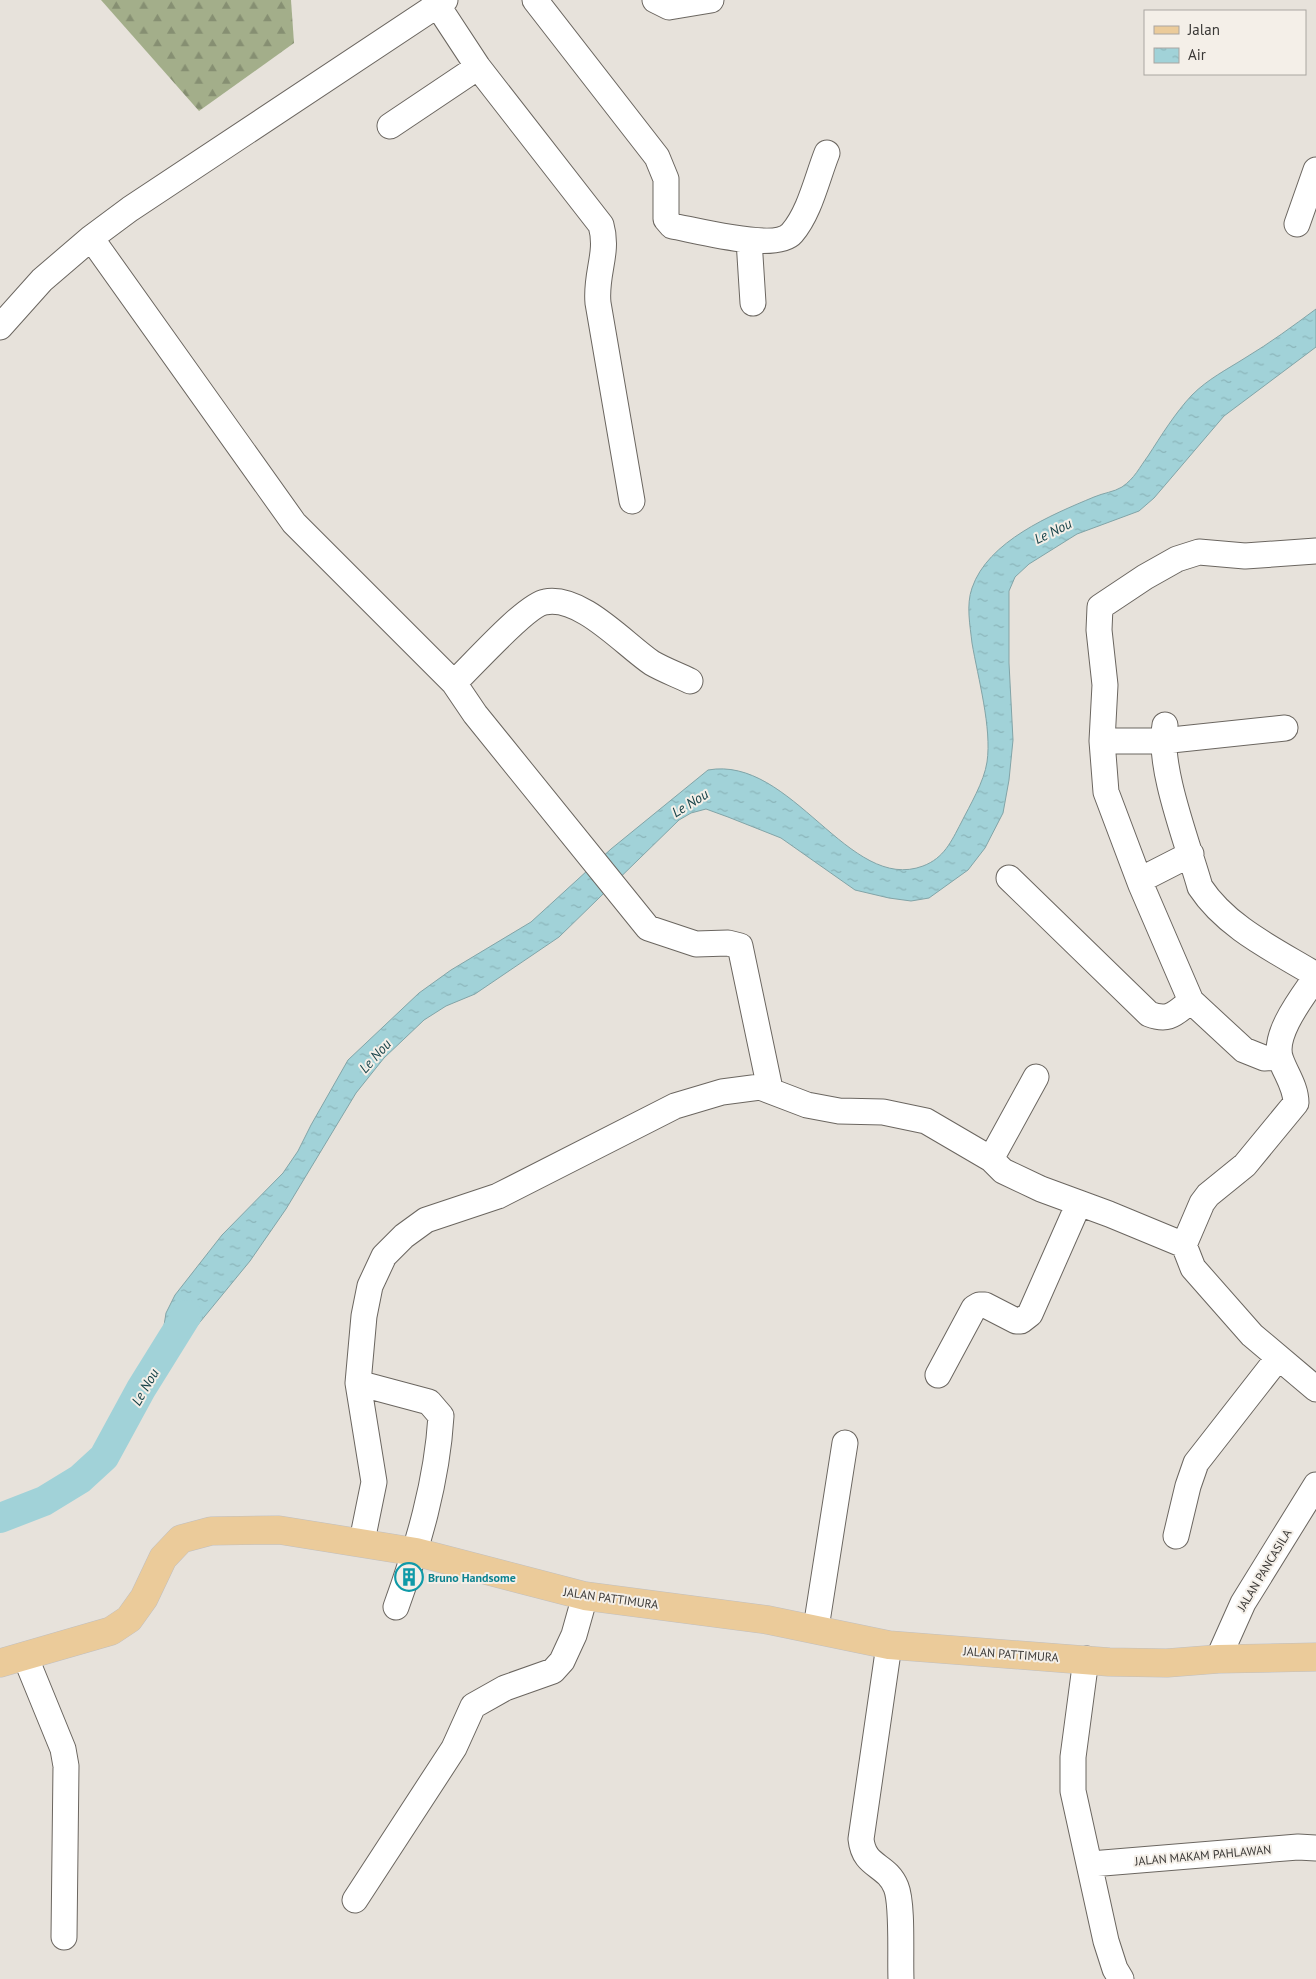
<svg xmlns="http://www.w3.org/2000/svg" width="1316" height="1979" font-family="'PT Sans',sans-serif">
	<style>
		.forest { fill: url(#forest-firs) }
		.water { fill: url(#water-ripples); stroke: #82a4a7 }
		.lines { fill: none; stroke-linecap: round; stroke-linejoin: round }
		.river { stroke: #a1d2d8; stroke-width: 30 }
		.minor-casing { stroke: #6b6660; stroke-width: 27 }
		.major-casing { stroke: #c0bfbf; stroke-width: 29 }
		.minor { stroke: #fff; stroke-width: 25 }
		.major { stroke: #ebcb9a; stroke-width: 28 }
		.labels { text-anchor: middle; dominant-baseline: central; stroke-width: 4; stroke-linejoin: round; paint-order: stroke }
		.street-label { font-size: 12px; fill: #3a3836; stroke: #f4efe8 }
		.culture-label { font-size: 12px; font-weight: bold; fill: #0d838f; stroke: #f4efe8; text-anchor: start }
		.water-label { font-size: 14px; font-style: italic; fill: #174349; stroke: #f4efe8 }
	</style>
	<defs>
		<pattern id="forest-firs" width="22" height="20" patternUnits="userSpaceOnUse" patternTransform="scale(1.25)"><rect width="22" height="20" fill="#a3ae8a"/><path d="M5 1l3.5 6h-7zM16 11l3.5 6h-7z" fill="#868f72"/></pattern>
		<pattern id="water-ripples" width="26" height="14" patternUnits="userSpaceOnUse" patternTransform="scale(1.25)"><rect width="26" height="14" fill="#a1d2d8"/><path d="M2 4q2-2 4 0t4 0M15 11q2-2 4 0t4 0" fill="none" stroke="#8bb5ba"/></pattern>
	</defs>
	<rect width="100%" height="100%" fill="#e7e2db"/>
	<path class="forest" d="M101,0H291L294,43L199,111Z"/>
	<path class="water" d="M1316,309V347L1224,416L1154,498L1139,511L1077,534L1029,564L1015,577L1009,591V663L1013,740L1009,780L1003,813L985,848L968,870L929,898L911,901L889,898L855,890L781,838L728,817L706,809L691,813L679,820L559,937L475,994L446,1006L424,1020L384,1058L356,1093L286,1209L250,1261L191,1333L176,1345L165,1350L163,1332L166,1313L175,1295L222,1235L283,1173L298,1151L311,1125L348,1060L419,993L451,970L531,922L611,849L708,770C792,755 849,894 923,866C944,858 951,842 961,823C970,805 984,782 987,762C992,728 978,678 972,643C970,625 966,605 972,588C988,541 1051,515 1094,497C1103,493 1114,492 1122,487C1135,478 1139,468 1148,456C1161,436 1175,413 1192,395C1208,379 1226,370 1245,358C1270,343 1293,326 1316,309Z"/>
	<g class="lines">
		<path class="river" d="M0,1518L44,1501L80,1479L104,1457L141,1389L187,1315"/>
		<defs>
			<path id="minor" d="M434,0L478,67L601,225C609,253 595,274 598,303L632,501
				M535,0L657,157L666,179V219L672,226C695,230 776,252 792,233C810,212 817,178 827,153
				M655,0L669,7L711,0
				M390,126L478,67
				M1297,224L1316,170
				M91,238L294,523L454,683L475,714L648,928L696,944L728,943L740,946L770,1089
				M749,240L753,303
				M0,327L42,280L91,238L130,209L445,0
				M454,683C471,667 526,605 545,602C581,595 624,644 652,663C664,670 678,675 690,681
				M1165,725C1157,766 1188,844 1200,887C1227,928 1275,950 1316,975
				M1102,741H1162L1285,728
				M1191,854L1144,878L1141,885L1191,1001
				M1009,878L1149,1014C1170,1022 1175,1013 1191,1001L1244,1050L1264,1058L1279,1057
				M1141,885L1106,792L1102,741L1105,685L1099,630L1100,607L1145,577L1177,559L1199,552L1245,556L1316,551
				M991,1159L1036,1077
				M1184,1245L1202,1203L1208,1195L1245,1165L1296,1103C1296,1087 1286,1074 1281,1060C1271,1036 1303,996 1316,977
				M938,1375L974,1308L979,1305H985L1016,1321H1021L1030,1314L1079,1203
				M358,1383L429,1402L441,1416C437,1482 418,1546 396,1607
				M1176,1536L1188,1486L1196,1463L1278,1358
				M362,1541L374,1482L358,1383L364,1316L370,1286L384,1256L404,1236L426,1220L498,1196L675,1106L722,1092L760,1087L807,1105L839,1111L883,1112L926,1121L991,1159L1003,1171L1041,1189L1109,1214L1184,1245L1193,1268L1252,1335L1316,1389
				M816,1628L845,1443
				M889,1645L861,1839C864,1868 886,1863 896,1887C903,1904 900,1957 901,1979
				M25,1656L63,1749L66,1766L64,1937
				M1086,1659L1073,1757V1791L1106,1941L1115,1969L1121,1979
				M1218,1659L1243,1603L1316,1485
				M1091,1864L1298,1847L1316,1848
				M355,1900L454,1748L473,1706L505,1688L553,1671L562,1661L574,1635L585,1596"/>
			<path id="major" d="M0,1663L111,1631L129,1619L144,1598L163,1558L181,1539L211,1531L279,1530L416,1552L585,1596L768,1620L889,1645L1109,1662L1167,1663L1218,1659L1316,1657"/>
		</defs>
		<use href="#minor" class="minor-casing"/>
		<use href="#major" class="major-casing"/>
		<use href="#minor" class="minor"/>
		<use href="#major" class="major"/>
	</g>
	<defs>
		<symbol id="building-ring" viewBox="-11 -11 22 22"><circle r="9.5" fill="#f4efe8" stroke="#0f9aa8" stroke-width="1.5"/><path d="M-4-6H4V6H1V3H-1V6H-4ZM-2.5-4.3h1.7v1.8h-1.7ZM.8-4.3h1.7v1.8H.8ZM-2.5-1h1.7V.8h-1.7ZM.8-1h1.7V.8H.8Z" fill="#0f9aa8"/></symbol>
	</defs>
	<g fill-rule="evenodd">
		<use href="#building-ring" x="393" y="1561" width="32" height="32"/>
	</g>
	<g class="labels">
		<g class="street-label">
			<text transform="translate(1264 1570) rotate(-59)">JALAN PANCASILA</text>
			<text transform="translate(611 1598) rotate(8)">JALAN PATTIMURA</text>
			<text transform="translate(1011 1654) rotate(4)">JALAN PATTIMURA</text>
			<text transform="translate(1203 1855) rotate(-5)">JALAN MAKAM PAHLAWAN</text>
		</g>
		<g class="culture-label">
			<text x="428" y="1577">Bruno Handsome</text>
		</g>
		<g class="water-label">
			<text transform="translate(1053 531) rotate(-26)">Le Nou</text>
			<text transform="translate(690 803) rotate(-32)">Le Nou</text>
			<text transform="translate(375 1056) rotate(-48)">Le Nou</text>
			<text transform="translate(145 1387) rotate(-60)">Le Nou</text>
		</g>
	</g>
	<rect x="1144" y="10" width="162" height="65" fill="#f4efe8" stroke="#aaa6a1"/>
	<rect x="1154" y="26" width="25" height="8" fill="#ebcb9a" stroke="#aaa6a1"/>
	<text x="1188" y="35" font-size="15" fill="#3a3836">Jalan</text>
	<rect x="1154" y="48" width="25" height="15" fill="url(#water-ripples)" stroke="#aaa6a1"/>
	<text x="1188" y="60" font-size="15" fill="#3a3836">Air</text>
</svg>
